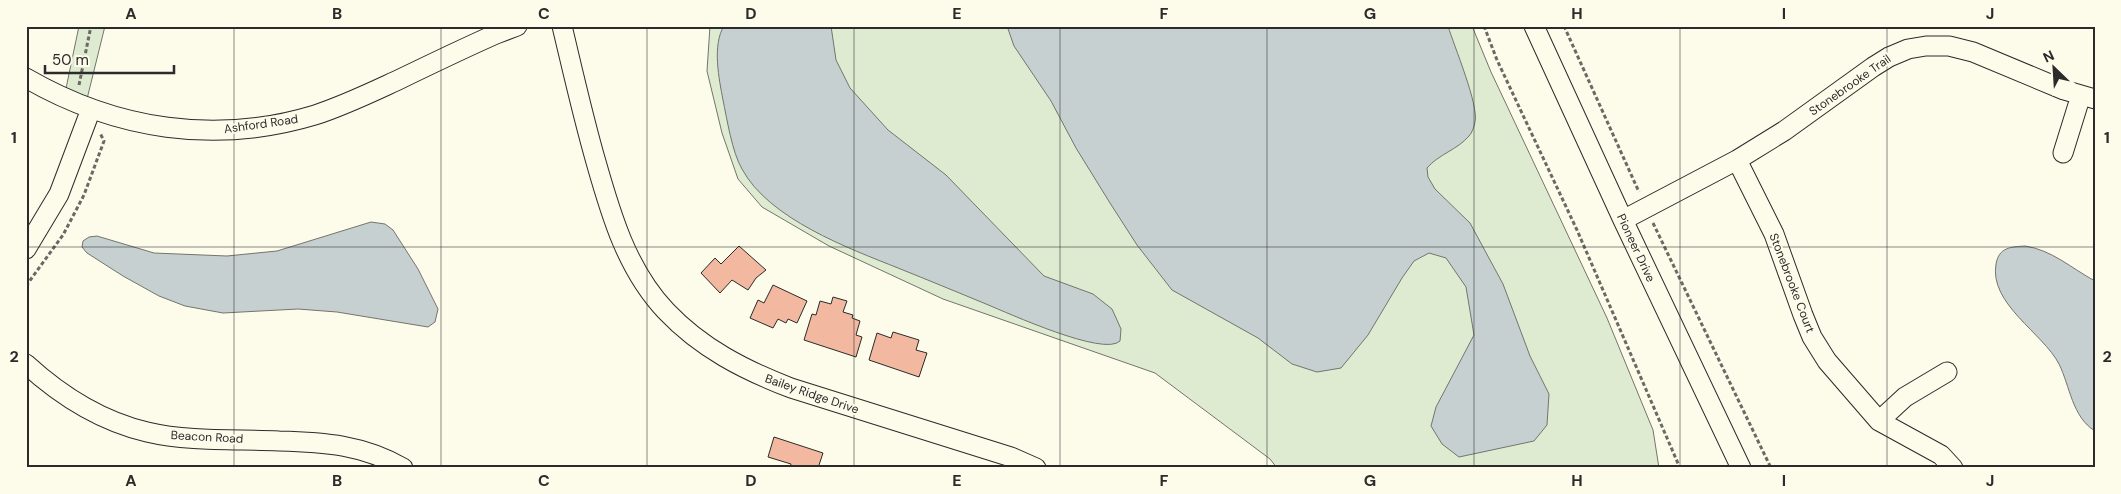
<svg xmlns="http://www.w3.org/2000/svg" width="2121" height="494" font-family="'DM Sans',sans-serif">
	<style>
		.green { fill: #deebd1; stroke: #74746e }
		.water { fill: #c7d0d0; stroke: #74746e }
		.building { fill: #f2b8a0; stroke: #2b2b2b }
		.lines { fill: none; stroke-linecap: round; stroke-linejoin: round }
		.minor-casing { stroke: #2b2b2b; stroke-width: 21 }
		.path { stroke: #6a6964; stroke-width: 3; stroke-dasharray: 4 2.5; stroke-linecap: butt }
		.minor { stroke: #fdfbea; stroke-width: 19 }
		.grid { fill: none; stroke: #2b2b2b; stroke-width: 1; stroke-opacity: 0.55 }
		.labels { text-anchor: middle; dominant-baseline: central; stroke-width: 4; stroke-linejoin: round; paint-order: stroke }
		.street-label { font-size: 12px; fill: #2b2b2b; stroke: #fdfbea }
		.neatline { fill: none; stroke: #2b2b2b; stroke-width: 2 }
		.grid-label { font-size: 16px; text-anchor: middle; font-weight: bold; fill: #2b2b2b }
	</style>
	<rect width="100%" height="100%" fill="#fdfbea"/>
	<path class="green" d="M79,26H105L85,107L64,98Z
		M710,26H1472L1491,72L1607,318L1653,430L1659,468H1277L1270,459L1155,373L943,299L829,246L762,207L738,179L722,133L707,71Z"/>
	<path class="water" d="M724,26H831L836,60L850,88L888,130L946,175L1044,276L1093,294L1112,309L1121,329L1120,341C1104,357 1008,313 986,304C957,292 928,280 898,268C848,248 769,219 742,169C732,152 727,119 723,100C719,79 712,45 724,26Z
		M1007,26H1448C1454,46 1479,105 1475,122C1474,127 1472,133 1469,136C1457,150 1439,154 1427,168L1428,177L1435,189L1470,223L1503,284L1530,356L1549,394L1547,425L1534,441L1459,457L1442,444L1431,426L1436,407L1474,335L1466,287L1446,258L1429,253L1414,261L1402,278L1368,335L1341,368L1317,372L1292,364L1258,338L1172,290L1137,245L1110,203L1076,148L1051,101L1014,46Z
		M371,222L385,224L393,230L418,269L438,309L435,322L428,327L337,312L298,309L223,313L185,306L159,296L123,276L87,253L82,247L83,241L89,237L97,236L154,253L227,256L277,251Z
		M2025,246C2052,250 2071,268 2095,281V431C2072,417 2070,386 2059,364C2043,333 1989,304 1996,264C1999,247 2011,247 2025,246Z"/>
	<path class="building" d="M739,246L766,270L756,278L748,290L732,280L720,293L701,273L715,258L721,264Z
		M773,285L807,301L797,323L788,319L786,323L778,319L773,328L750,318L758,300L764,303Z
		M833,297L847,301L843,312L853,315L852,318L860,321L856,335L862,337L856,357L804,340L812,314L816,315L820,301L831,304Z
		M893,332L919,340L916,350L927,353L919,377L869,360L877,333L891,338Z
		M774,437L823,453L818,468H790L791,464L768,457Z"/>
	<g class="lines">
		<defs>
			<path id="minor" d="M562,26C573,72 583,117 596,162C611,215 627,270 666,311C701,348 744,370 791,388L1011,457L1036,468
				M1534,26L1623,220L1741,468
				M26,78C116,130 216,145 315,115C343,106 370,93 396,81C429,65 462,49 496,34L517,26
				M2063,153L2081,95
				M1737,160L1774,234L1803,315L1812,337L1827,361L1879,421L1941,455L1953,468
				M1623,220L1737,160L1784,131L1873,67L1889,57L1908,49L1926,46H1949L1973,52L2064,90L2095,99
				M26,249L59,194L91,109
				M26,364C61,396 100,421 147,432C189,442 236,439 279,441C324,442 364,445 403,468
				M1879,421L1905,397L1947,372"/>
		</defs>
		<use href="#minor" class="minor-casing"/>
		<path class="path" d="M1484,26L1497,60L1577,230L1680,468
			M1564,26L1639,192
			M79,85L91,26
			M1653,223L1771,468
			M26,286L63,235L84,195L104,141L100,133"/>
		<use href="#minor" class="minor"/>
	</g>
	<path class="grid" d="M234,26V468M441,26V468M647,26V468M854,26V468M1060,26V468M1267,26V468M1474,26V468M1680,26V468M1887,26V468M26,247H2095"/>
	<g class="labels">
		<g class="street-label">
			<text transform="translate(1850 85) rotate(-35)">Stonebrooke Trail</text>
			<text transform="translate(261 124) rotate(-8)">Ashford Road</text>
			<text transform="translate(1636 248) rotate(65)">Pioneer Drive</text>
			<text transform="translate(1792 283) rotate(69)">Stonebrooke Court</text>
			<text transform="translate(812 394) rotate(19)">Bailey Ridge Drive</text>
			<text transform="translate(207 437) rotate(3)">Beacon Road</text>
		</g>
	</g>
	<rect width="2121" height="494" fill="none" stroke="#fdfbea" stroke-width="55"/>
	<g transform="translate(2054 68) rotate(335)" stroke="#fdfbea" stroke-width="4" paint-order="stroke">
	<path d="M0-4L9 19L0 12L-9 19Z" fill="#2b2b2b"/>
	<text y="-8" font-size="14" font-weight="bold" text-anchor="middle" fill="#2b2b2b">N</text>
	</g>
	<path d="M45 65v8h129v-8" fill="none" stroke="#2b2b2b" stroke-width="2.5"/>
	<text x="52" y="65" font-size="15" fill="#2b2b2b" stroke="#fdfbea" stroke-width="4" paint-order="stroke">50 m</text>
	<rect x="28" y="28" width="2066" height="438" class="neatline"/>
	<g class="grid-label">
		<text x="131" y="19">A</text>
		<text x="337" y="19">B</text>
		<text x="544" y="19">C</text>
		<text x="751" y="19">D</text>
		<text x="957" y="19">E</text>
		<text x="1164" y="19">F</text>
		<text x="1370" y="19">G</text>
		<text x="1577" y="19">H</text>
		<text x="1784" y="19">I</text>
		<text x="1990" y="19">J</text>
		<text x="14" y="143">1</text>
		<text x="2107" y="143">1</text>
		<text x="14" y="362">2</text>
		<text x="2107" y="362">2</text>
		<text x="131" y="486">A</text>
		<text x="337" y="486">B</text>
		<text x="544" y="486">C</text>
		<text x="751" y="486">D</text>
		<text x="957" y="486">E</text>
		<text x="1164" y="486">F</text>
		<text x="1370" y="486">G</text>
		<text x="1577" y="486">H</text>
		<text x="1784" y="486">I</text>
		<text x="1990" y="486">J</text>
	</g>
</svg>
